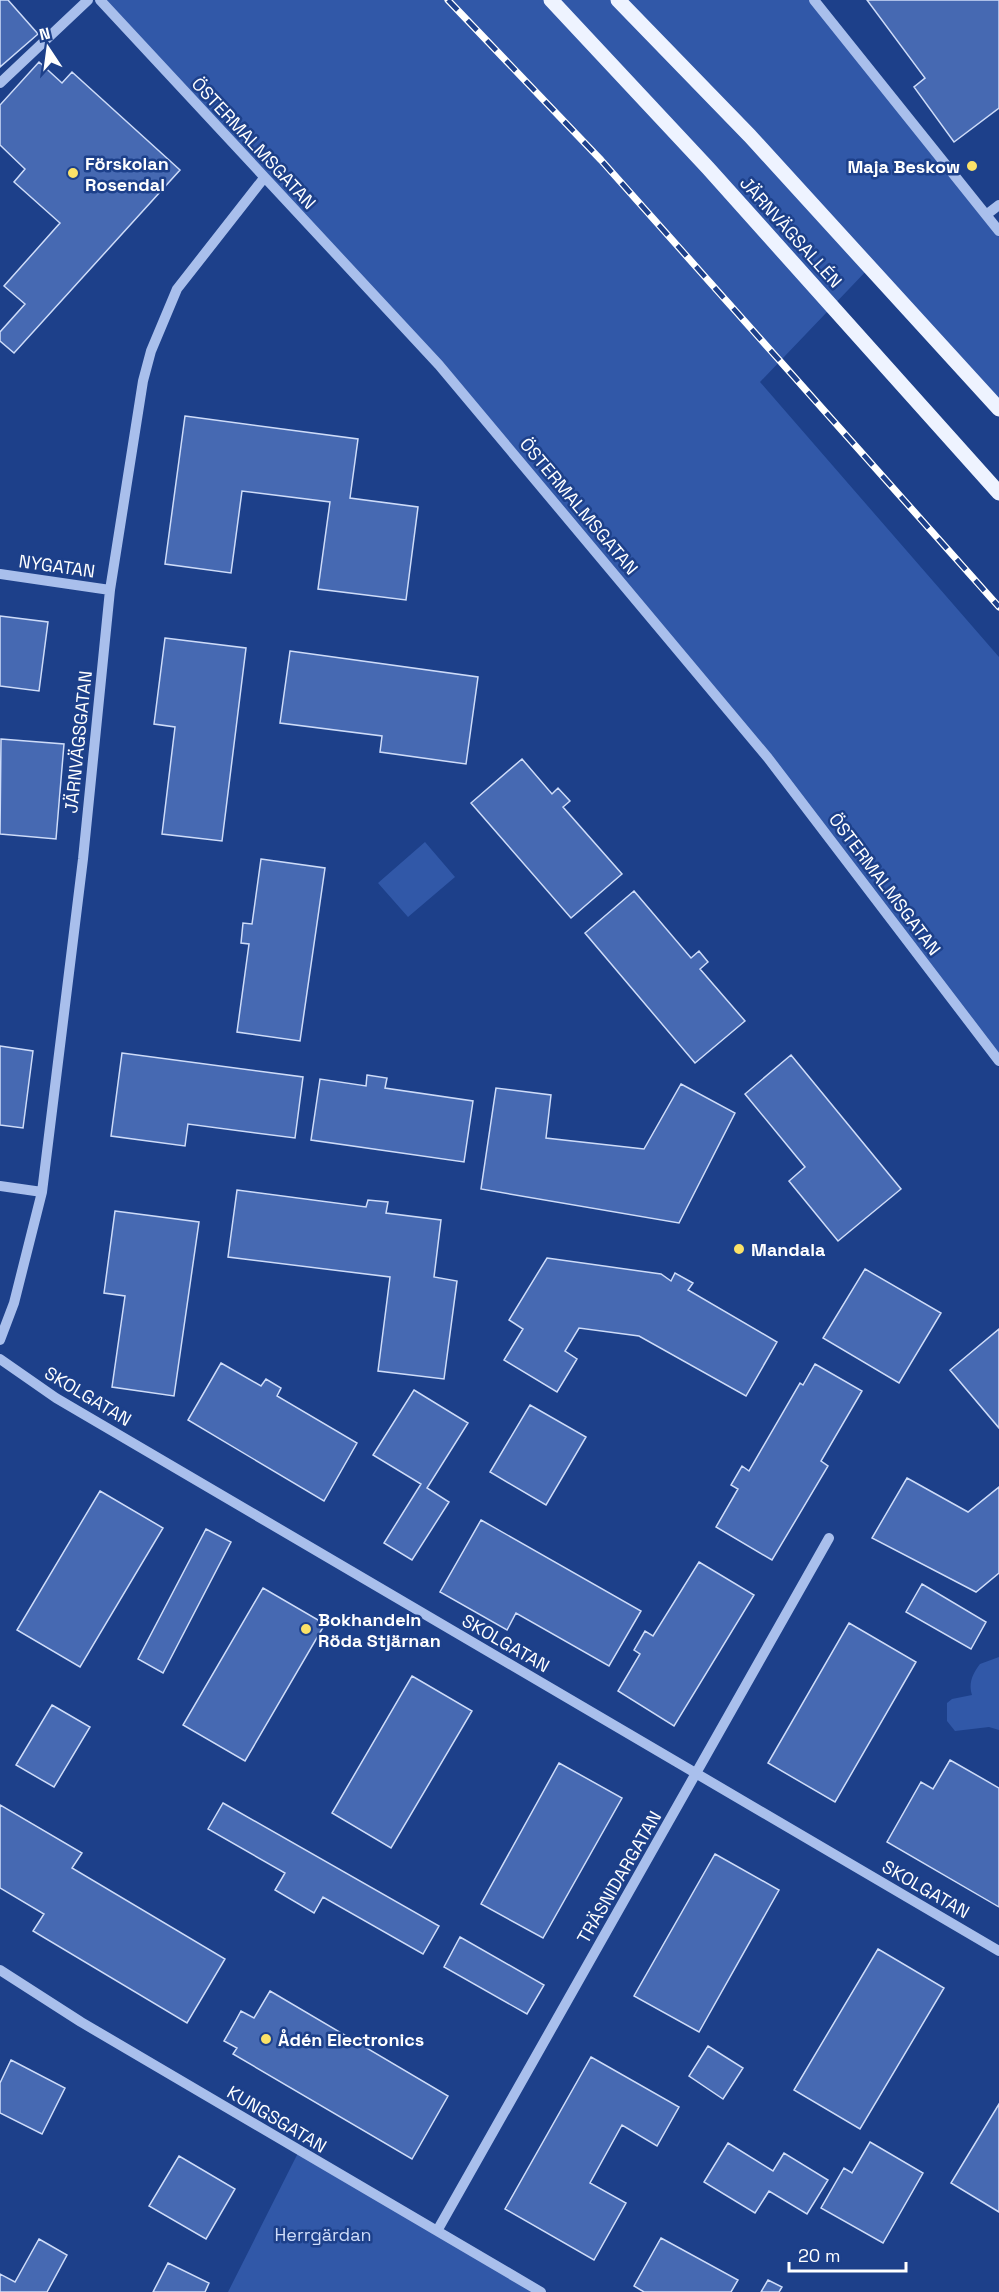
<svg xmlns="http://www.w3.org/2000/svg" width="999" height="2292" font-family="'Space Grotesk',sans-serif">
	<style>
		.green { fill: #3158a8 }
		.building { fill: #4669b2; stroke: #cedcf9; stroke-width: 1.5 }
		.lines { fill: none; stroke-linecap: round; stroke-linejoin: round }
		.minor { stroke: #a9bfec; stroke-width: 10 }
		.major { stroke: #eef3ff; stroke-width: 15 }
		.rail-casing { stroke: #fff; stroke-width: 7 }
		.rail { stroke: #1d408a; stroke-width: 4.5; stroke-dasharray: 14; stroke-linecap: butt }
		.poi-dot { fill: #fbe268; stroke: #1d408a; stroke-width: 2 }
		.labels { text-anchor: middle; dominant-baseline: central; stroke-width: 5; stroke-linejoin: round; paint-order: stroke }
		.street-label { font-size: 18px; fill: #fff; stroke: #1d408a }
		.poi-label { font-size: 18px; font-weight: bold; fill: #fff; stroke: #1d408a; text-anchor: start }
		.park-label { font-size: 18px; fill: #cedcf9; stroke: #1d408a }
	</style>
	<rect width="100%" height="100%" fill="#1d408a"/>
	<path class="green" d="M100,0H814L999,234V409L870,267L760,382L999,657V1061L768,758L439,365Z
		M425,842L455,877L408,917L378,883Z
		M999,1657V1730L989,1727L955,1731L947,1721V1703L952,1699L972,1695C968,1683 973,1673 980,1664Z
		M299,2151L541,2292H228Z"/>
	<path class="building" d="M0,0H8L38,34L0,67Z
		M867,0H999V108L954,142L914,87L925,78Z
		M39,62L62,83L72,72L180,170L14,353L0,341V332L25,304L4,286L60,223L14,182L25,169L0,145V105Z
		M185,416L358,439L350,498L418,507L406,600L318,589L330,502L242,491L231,573L165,564Z
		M0,616L48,622L39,691L0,686Z
		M165,638L246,648L222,841L162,834L175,727L154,724Z
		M290,651L478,677L466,764L380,752L382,736L280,723Z
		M1,739L64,744L56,839L0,834Z
		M522,759L552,794L558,788L570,801L563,807L622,874L571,918L471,803Z
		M261,859L325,868L300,1041L237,1032L249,944L241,943L243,923L252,924Z
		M634,891L691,958L699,951L708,962L700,969L745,1021L695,1063L585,933Z
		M0,1046L33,1051L23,1128L0,1125Z
		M122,1053L303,1077L295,1138L188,1124L185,1146L111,1136Z
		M791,1055L901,1189L838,1241L789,1181L805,1167L745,1094Z
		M367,1075L387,1078L385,1088L473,1101L464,1162L311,1140L320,1079L366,1086Z
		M681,1084L735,1113L679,1223L481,1189L496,1088L551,1095L546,1138L644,1149Z
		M237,1190L366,1207L368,1200L388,1202L386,1213L441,1220L434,1277L457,1281L444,1379L378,1371L390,1277L228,1257Z
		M115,1211L199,1222L174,1396L112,1387L125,1296L104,1293Z
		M547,1258L661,1274L671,1281L675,1273L693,1283L688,1290L777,1342L746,1396L639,1336L579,1328L565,1351L577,1359L557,1392L504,1360L523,1329L509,1320Z
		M865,1269L941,1313L899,1383L823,1338Z
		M999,1329V1428L950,1370Z
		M221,1363L261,1386L266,1379L281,1388L277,1396L357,1443L324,1501L188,1420Z
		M815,1364L862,1391L821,1461L828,1466L772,1560L716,1527L738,1489L731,1485L742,1466L749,1471L800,1383L803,1385Z
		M414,1390L468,1423L427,1488L449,1502L412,1560L384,1543L421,1484L373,1455Z
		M530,1405L586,1437L546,1505L490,1472Z
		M907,1478L968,1512L999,1487V1573L976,1592L872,1538Z
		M100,1491L163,1528L80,1667L17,1630Z
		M481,1520L641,1611L609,1666L516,1613L507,1630L440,1592Z
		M206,1529L231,1542L163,1673L138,1659Z
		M699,1562L754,1595L674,1726L618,1691L640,1654L634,1650L645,1631L653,1636Z
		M922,1584L986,1622L971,1649L906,1612Z
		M263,1588L325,1624L245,1761L183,1725Z
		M849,1623L916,1662L835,1802L768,1763Z
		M412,1676L472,1711L391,1848L332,1813Z
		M52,1705L90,1727L54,1787L16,1765Z
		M950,1760L999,1788V1907L887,1842L921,1782L933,1789Z
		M559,1763L622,1798L543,1938L481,1904Z
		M223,1803L439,1926L423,1954L323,1897L314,1913L275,1890L285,1873L208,1829Z
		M0,1805L82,1853L72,1868L225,1959L187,2023L33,1931L44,1914L0,1888Z
		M715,1854L779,1890L699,2032L634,1996Z
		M460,1937L544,1985L527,2014L444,1967Z
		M878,1949L944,1988L860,2129L794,2090Z
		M270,1991L448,2096L412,2159L233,2054L237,2048L224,2041L235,2022L241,2011L254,2018Z
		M708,2046L743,2068L723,2099L689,2076Z
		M591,2057L679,2107L657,2146L622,2125L590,2183L626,2203L594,2260L505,2209Z
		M11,2060L65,2088L42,2134L0,2113V2083Z
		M999,2104V2212L951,2183Z
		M870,2142L923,2173L883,2243L821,2208L844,2168L852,2173Z
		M728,2143L773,2171L784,2153L828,2180L807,2214L769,2191L755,2213L704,2182Z
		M179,2156L235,2189L206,2239L149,2206Z
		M661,2238L738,2280L731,2292H644L634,2286Z
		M39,2239L67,2255L47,2292H0V2274L15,2282Z
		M168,2263L209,2283L205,2292H153Z
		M768,2280L782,2287L779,2292H761Z"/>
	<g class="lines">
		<path class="minor" d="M100,0L439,365L768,758L999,1061
			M814,0L999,231
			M0,83L88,0
			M986,215L999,205
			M0,574L110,590
			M0,1186L42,1192
			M0,1340L14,1303L42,1192L83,859L110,590L143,381L151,351L177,289L264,178
			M0,1359L56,1398L999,1951
			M0,1970L81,2022L541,2292
			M437,2231L829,1538"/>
		<path class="major" d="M551,0L708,168L999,493
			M618,0L750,136L999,409"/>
		<defs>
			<path id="rail" d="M448,0L601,160L999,607"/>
		</defs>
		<use href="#rail" class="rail-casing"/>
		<use href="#rail" class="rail"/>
	</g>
	<g class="poi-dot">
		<circle cx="972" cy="166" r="6"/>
		<circle cx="73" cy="173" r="6"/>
		<circle cx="739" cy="1249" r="6"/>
		<circle cx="306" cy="1629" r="6"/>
		<circle cx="266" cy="2039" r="6"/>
	</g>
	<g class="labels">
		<g class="street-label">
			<text transform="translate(254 143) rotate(47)">ÖSTERMALMSGATAN</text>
			<text transform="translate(791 232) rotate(48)">JÄRNVÄGSALLÉN</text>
			<text transform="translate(579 506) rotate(50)">ÖSTERMALMSGATAN</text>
			<text transform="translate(57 566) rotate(8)">NYGATAN</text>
			<text transform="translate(78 742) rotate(-84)">JÄRNVÄGSGATAN</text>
			<text transform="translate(885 884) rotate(53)">ÖSTERMALMSGATAN</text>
			<text transform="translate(88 1396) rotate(31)">SKOLGATAN</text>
			<text transform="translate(506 1643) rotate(30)">SKOLGATAN</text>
			<text transform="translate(619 1877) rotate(-60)">TRÄSNIDARGATAN</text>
			<text transform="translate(926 1889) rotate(30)">SKOLGATAN</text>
			<text transform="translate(277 2119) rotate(31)">KUNGSGATAN</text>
		</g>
		<g class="poi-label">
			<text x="85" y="163">Förskolan<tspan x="85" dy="21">Rosendal</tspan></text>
			<text x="960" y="166" text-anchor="end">Maja Beskow</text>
			<text x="751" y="1249">Mandala</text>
			<text x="318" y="1619">Bokhandeln<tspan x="318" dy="21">Röda Stjärnan</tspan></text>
			<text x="278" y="2039">Ådén Electronics</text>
		</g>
		<g class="park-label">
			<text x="323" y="2234">Herrgärdan</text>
		</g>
	</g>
	<g transform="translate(48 48) rotate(347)" stroke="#1d408a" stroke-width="4.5" paint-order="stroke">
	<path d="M0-4.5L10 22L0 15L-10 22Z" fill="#ffffff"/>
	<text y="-9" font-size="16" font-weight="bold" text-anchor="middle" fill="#ffffff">N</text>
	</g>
	<path d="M789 2262v9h117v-9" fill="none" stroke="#ffffff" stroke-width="3"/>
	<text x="798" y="2262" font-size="18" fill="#ffffff" stroke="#1d408a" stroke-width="4.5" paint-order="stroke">20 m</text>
</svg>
